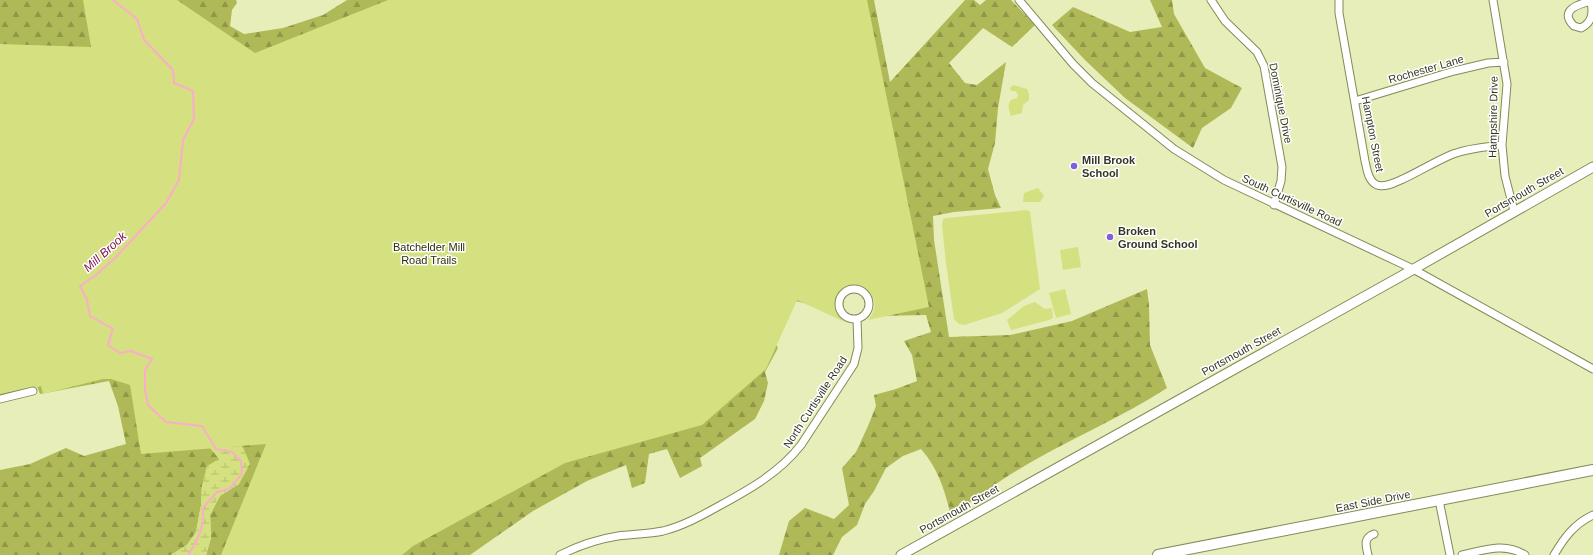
<svg xmlns="http://www.w3.org/2000/svg" width="1593" height="555" font-family="Arial,sans-serif">
	<style>
		.forest { fill: url(#forest-firs) }
		.wetland { fill: url(#wetland-marsh) }
		.park { fill: #d5e080 }
		.lines { fill: none; stroke-linecap: round; stroke-linejoin: round }
		.stream { stroke: #fbadcc; stroke-width: 2 }
		.minor-casing { stroke: #848a59; stroke-width: 9 }
		.tertiary-casing { stroke: #848a59; stroke-width: 11 }
		.secondary-casing { stroke: #848a59; stroke-width: 12 }
		.minor { stroke: #fff; stroke-width: 7 }
		.tertiary { stroke: #fff; stroke-width: 9 }
		.secondary { stroke: #fff; stroke-width: 10 }
		.poi-dot { fill: #825ed8; stroke: #fff; stroke-width: 1.5 }
		.labels { text-anchor: middle; dominant-baseline: central; stroke-width: 3; stroke-linejoin: round; paint-order: stroke }
		.street-label { font-size: 11px; fill: #353722; stroke: #fff }
		.poi-label { font-size: 11px; font-weight: bold; fill: #353722; stroke: #fff; text-anchor: start }
		.park-label { font-size: 11px; fill: #2b2f04; stroke: #fff }
		.water-label { font-size: 12px; font-style: italic; fill: #7d0c4b; stroke: #fff }
	</style>
	<defs>
		<pattern id="forest-firs" width="22" height="20" patternUnits="userSpaceOnUse"><rect width="22" height="20" fill="#afb957"/><path d="M5 1l3.5 6h-7zM16 11l3.5 6h-7z" fill="#8f9748"/></pattern>
		<pattern id="wetland-marsh" width="20" height="14" patternUnits="userSpaceOnUse"><rect width="20" height="14" fill="#d5e080"/><path d="M1 5h8M5 5V1M11 12h8M15 12V8" fill="none" stroke="#b7c16e"/></pattern>
	</defs>
	<rect width="100%" height="100%" fill="#e7eeb9"/>
	<path class="forest" d="M0,0H236L237,3L232,10L230,26L244,34L283,28L323,15L347,0H874L890,82L965,0H974L980,5L986,0H1011L1035,25L1012,47L983,28L949,63L965,83L977,85L1006,62L998,108L995,143L988,169L995,195L1001,208L954,212L933,216L934,240L949,337L1010,335L1072,321L1147,289L1149,305L1150,345L1167,388C1118,420 1062,442 1011,474C991,487 971,502 951,516C945,491 938,468 921,449L903,456L886,468L874,491L865,504L857,525L842,537L833,555H779L789,521L805,508L834,519L849,505L842,468L856,452L868,426L876,406L874,395L896,389L917,381L912,355L904,341L931,332L926,315L875,316L880,304L860,281L842,283L830,310L792,300L772,340L778,348L765,372L768,383L764,401L755,419L700,458L702,466L680,478L667,449L649,454L645,483L632,488L626,465L587,481L533,511L470,555H206L211,538L210,515L220,496L239,484L219,459L202,485L201,505L196,532L187,545L171,555H0V470L30,464L66,448L84,456L126,444L118,406L109,381L40,394L37,386L0,394Z
		M1150,0H1172L1174,14L1205,68L1242,88L1231,108L1202,128L1193,148L1125,98L1085,60L1052,25L1073,7L1130,32L1162,27Z"/>
	<path class="wetland" d="M230,434L244,449L250,464L239,484L220,496L210,514L211,538L206,555H171L187,545L196,532L201,505L202,485L207,466L219,459L210,448Z"/>
	<path class="park" d="M83,0H177L255,53L388,0H867L929,307L868,320C893,290 840,271 836,303C835,311 839,317 845,322L797,300L766,369L702,425L565,463L413,546L402,555H221L266,444L141,454L130,385L111,379H103L43,394L41,386L0,399V44L91,47Z
		M1013,85L1027,89L1029,94V100L1023,105L1022,113L1011,116C1009,110 1007,105 1011,100L1017,98L1018,95L1016,91H1011L1010,88Z
		M1038,188L1044,196L1040,202H1023L1024,193Z
		M1027,210L1030,212L1040,289L1002,313L964,325L959,324L954,319L946,263L942,225L943,219L946,218Z
		M1078,247L1081,267L1063,270L1060,250Z
		M1065,289L1071,314L1056,318L1049,293Z
		M1035,302L1045,309L1052,308L1053,318L1049,320L1011,330L1007,320L1024,306Z"/>
	<g class="lines">
		<path class="stream" d="M113,0L137,19L144,40L173,70L174,83L193,91L194,119L183,140L179,180L166,203L117,256L96,275L80,286L87,300L90,316L113,329L108,345L120,353L131,351L152,359L145,370V390L148,405L166,422L202,426L216,449L232,452L241,461L242,474L229,489L217,492L203,508C204,527 199,539 188,555"/>
		<defs>
			<path id="minor" d="M1019,0L1073,64L1092,83L1174,149L1224,180L1413,269L1593,369
				M1211,0L1225,21L1257,52L1264,66L1282,167L1281,181L1274,205
				M1339,0V13L1365,161C1367,169 1368,181 1377,185C1385,188 1396,182 1403,179C1420,171 1436,161 1453,154C1469,148 1486,147 1502,145
				M1493,0L1507,84L1502,145L1505,176L1514,211
				M1591,1C1593,12 1593,22 1581,28L1574,26C1558,10 1579,4 1591,1L1593,0
				M1355,101L1454,71L1488,63L1504,62
				M839 304a15 15 0 1 1 30 0a15 15 0 1 1-30 0Z
				M0,399L33,391
				M1439,500L1450,555
				M560,555C578,546 598,539 618,536C633,534 649,534 663,531C683,526 701,516 719,506C750,489 779,473 801,445L854,364L858,348L857,319
				M1368,555C1366,546 1363,538 1374,534
				M1462,555C1484,550 1505,542 1525,555
				M1554,555C1564,538 1574,524 1593,515"/>
			<path id="tertiary" d="M901,555L1405,274L1593,167"/>
			<path id="secondary" d="M1158,555L1593,470"/>
		</defs>
		<use href="#minor" class="minor-casing"/>
		<use href="#tertiary" class="tertiary-casing"/>
		<use href="#secondary" class="secondary-casing"/>
		<use href="#minor" class="minor"/>
		<use href="#tertiary" class="tertiary"/>
		<use href="#secondary" class="secondary"/>
	</g>
	<g class="poi-dot">
		<circle cx="1074" cy="166" r="4"/>
		<circle cx="1110" cy="237" r="4"/>
	</g>
	<g class="labels">
		<g class="street-label">
			<text transform="translate(1426 69) rotate(-16)">Rochester Lane</text>
			<text transform="translate(1281 103) rotate(79)">Dominique Drive</text>
			<text transform="translate(1493 117) rotate(-89)">Hampshire Drive</text>
			<text transform="translate(1373 134) rotate(79)">Hampton Street</text>
			<text transform="translate(1524 192) rotate(-30)">Portsmouth Street</text>
			<text transform="translate(1292 200) rotate(25)">South Curtisville Road</text>
			<text transform="translate(1241 351) rotate(-29)">Portsmouth Street</text>
			<text transform="translate(815 402) rotate(-57)">North Curtisville Road</text>
			<text transform="translate(1373 501) rotate(-11)">East Side Drive</text>
			<text transform="translate(959 509) rotate(-29)">Portsmouth Street</text>
		</g>
		<g class="poi-label">
			<text x="1082" y="160">Mill Brook<tspan x="1082" dy="13">School</tspan></text>
			<text x="1118" y="231">Broken<tspan x="1118" dy="13">Ground School</tspan></text>
		</g>
		<g class="park-label">
			<text x="429" y="247">Batchelder Mill<tspan x="429" dy="13">Road Trails</tspan></text>
		</g>
		<g class="water-label">
			<text transform="translate(105 252) rotate(-42)">Mill Brook</text>
		</g>
	</g>
</svg>
